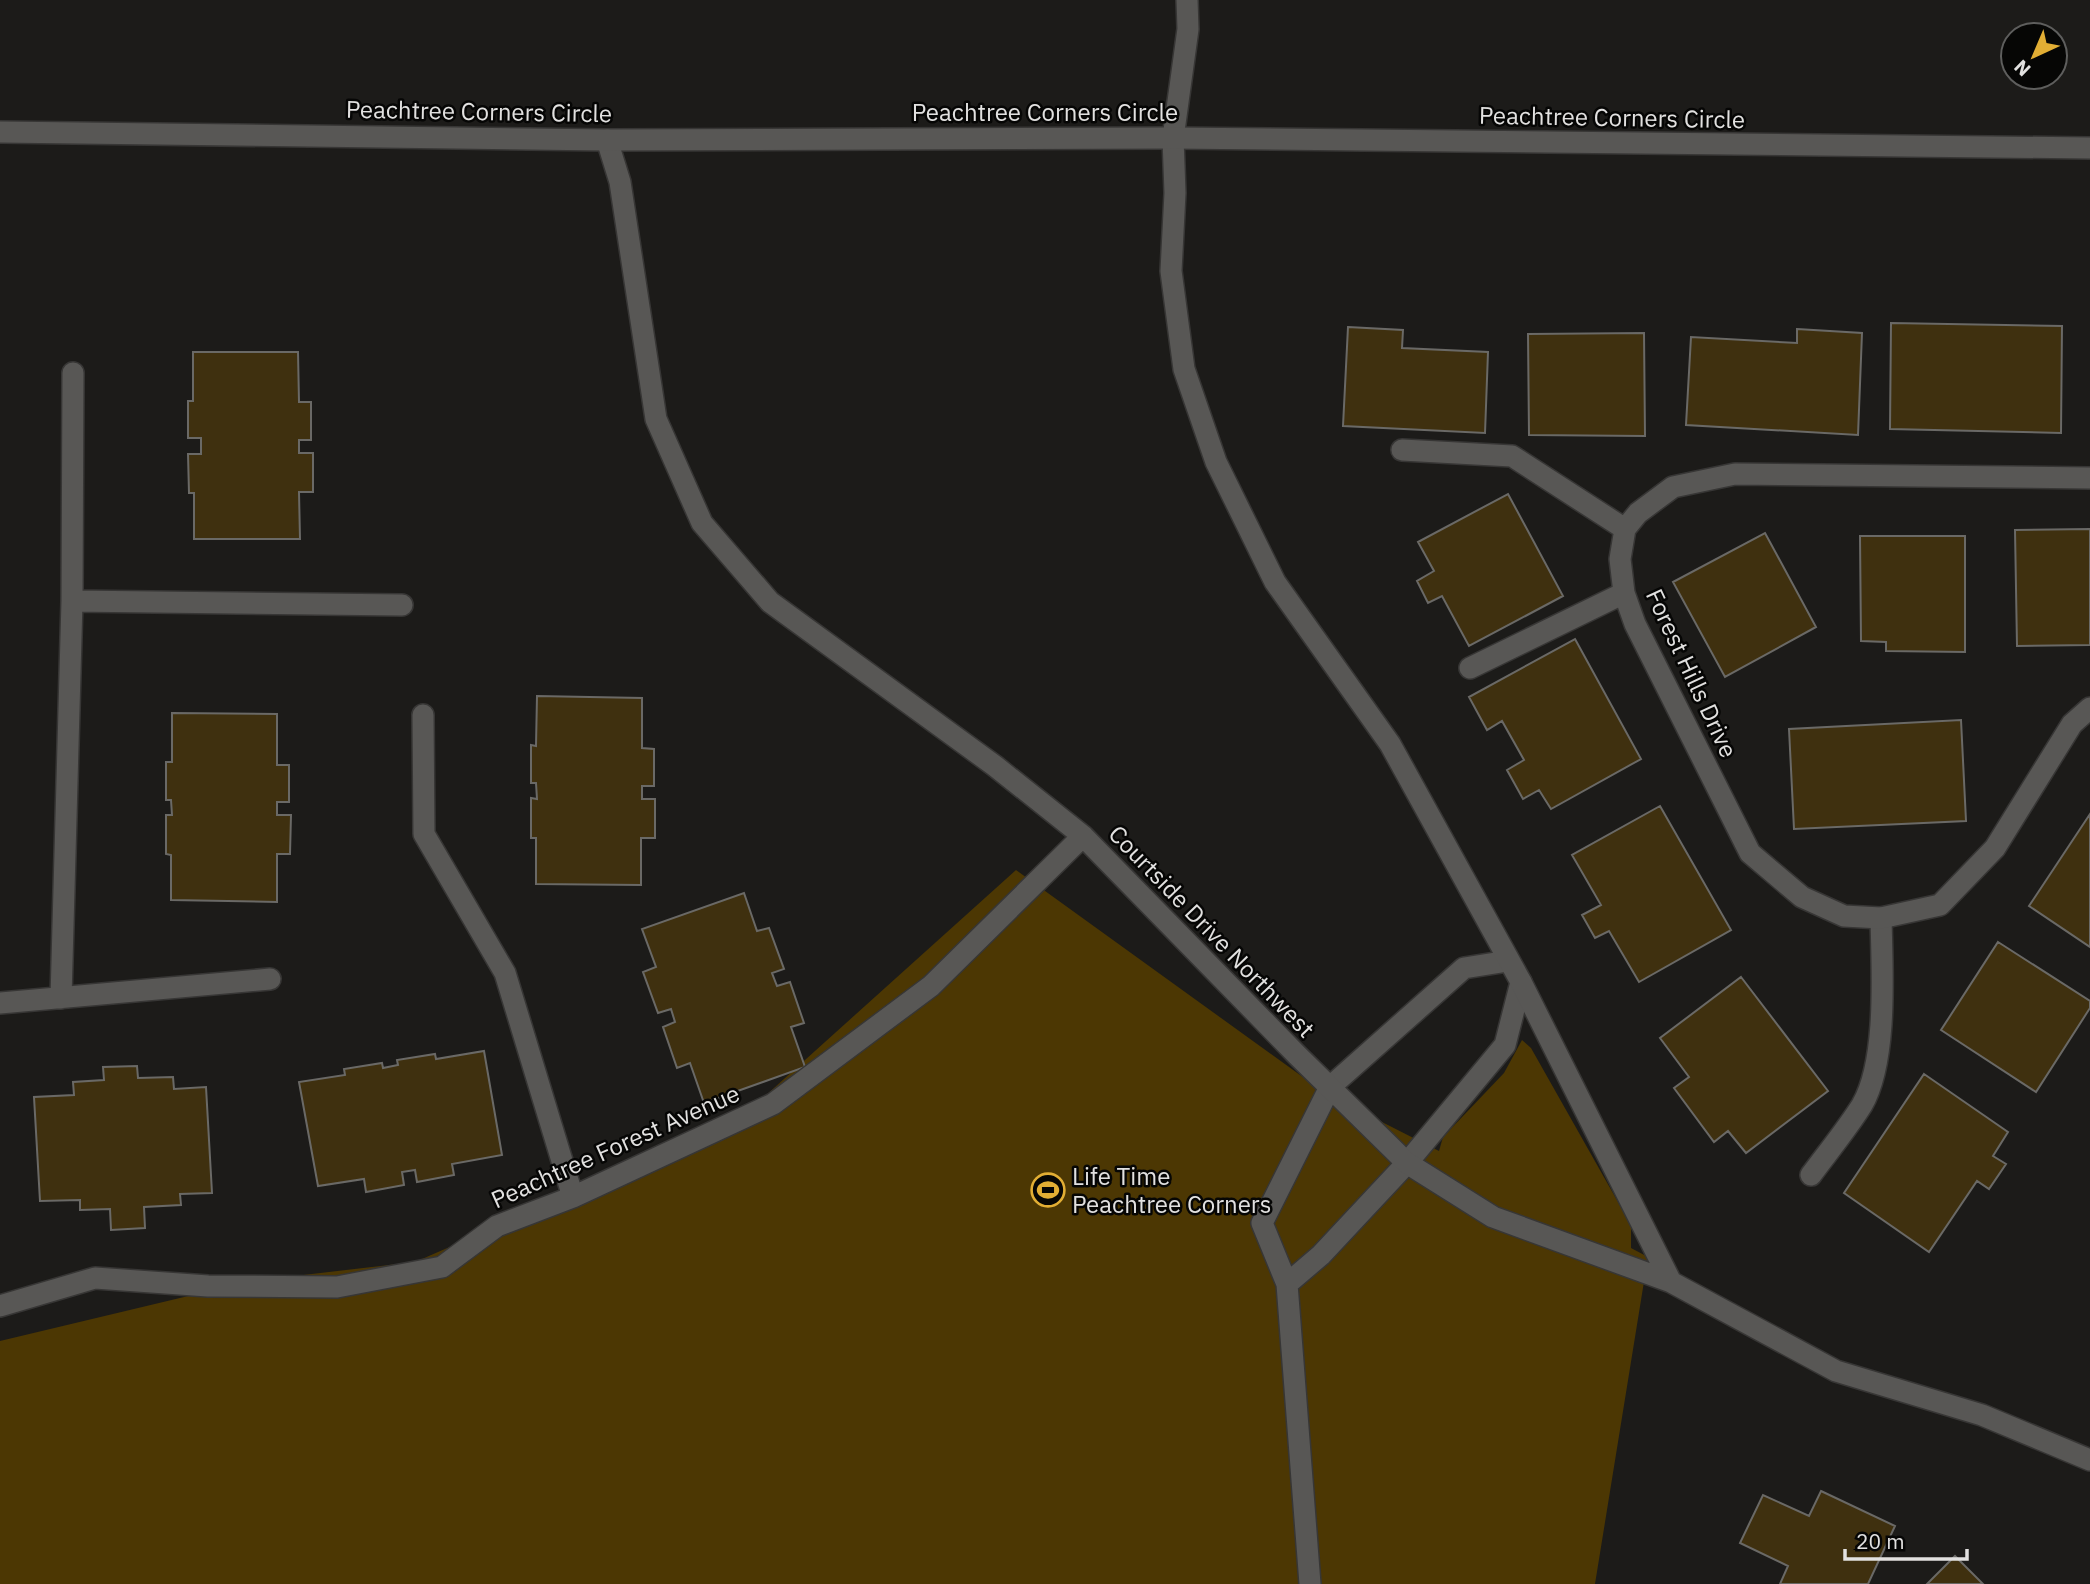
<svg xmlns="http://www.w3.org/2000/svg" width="2090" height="1584" font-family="'IBM Plex Sans',sans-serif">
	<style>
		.green { fill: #4c3703 }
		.building { fill: #3f300f; stroke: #6a6966; stroke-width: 2 }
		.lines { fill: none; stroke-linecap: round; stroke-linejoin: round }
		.lane-casing { stroke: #373635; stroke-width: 24 }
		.street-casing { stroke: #373635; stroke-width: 24 }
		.secondary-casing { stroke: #373635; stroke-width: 24 }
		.lane { stroke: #585755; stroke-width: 21 }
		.street { stroke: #585755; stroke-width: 21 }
		.secondary { stroke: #585755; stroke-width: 21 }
		.labels { text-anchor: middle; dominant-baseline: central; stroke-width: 5; stroke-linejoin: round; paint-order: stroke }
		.street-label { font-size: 24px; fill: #e2e1e0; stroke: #060605 }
		.poi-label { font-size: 24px; fill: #e2e1e0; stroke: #060605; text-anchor: start }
	</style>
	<rect width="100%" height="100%" fill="#1c1b19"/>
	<path class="green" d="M1016,870L1325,1093L1439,1151L1443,1137L1504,1073L1522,1040L1531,1048L1631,1225V1248L1648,1257L1595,1584H0V1341L251,1281L415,1262L735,1123Z"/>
	<path class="building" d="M1891,323L2062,326L2061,433L1890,429Z
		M1348,327L1403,330L1402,348L1488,352L1485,433L1343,426Z
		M1797,329L1862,333L1858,435L1686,425L1691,337L1797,343Z
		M1644,333L1645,436L1529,435L1528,334Z
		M193,352H298L299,402H311V440H299V453H313V492H299L300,539H194V493H189L188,454H201V438H188V401H193Z
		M1508,494L1563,596L1469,646L1442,596L1428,603L1417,581L1434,571L1418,542Z
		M2090,529V645L2017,646L2015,530Z
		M1765,533L1816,627L1725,677L1673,582Z
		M1860,536H1965V652L1886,651V642L1861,641Z
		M1575,639L1641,759L1551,809L1539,790L1523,799L1507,770L1524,760L1502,721L1487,730L1469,697Z
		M537,696L642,698V748L654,749V786H642V799H655V838H641V885L536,884V838H531V798L537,799L536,783H531V745L536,746Z
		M172,713L277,714V765H289V802H277V815H291L290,854H277V902L171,900V855L166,854V815H172L171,800H166V762H172Z
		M1961,720L1966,821L1794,829L1789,729Z
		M1660,806L1731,930L1639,982L1609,931L1595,938L1582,915L1601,905L1572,855Z
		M2090,814V947L2029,906Z
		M744,893L757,931L769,928L784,969L772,973L777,986L790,982L804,1023L791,1027L805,1067L704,1103L690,1063L677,1068L663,1027L675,1022L671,1009L658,1013L643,972L656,967L642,929Z
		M1998,942L2090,1001V1008L2036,1092L1941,1030Z
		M1741,977L1828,1091L1746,1153L1728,1131L1714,1142L1674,1088L1689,1077L1660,1038Z
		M484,1051L502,1155L452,1164L454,1175L417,1182L415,1170L402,1172L404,1185L366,1192L364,1179L318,1186L299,1082L345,1075L344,1069L382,1063L383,1068L398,1065L397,1060L435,1054L436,1059Z
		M137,1066L138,1078L173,1077L174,1089L206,1087L212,1193L180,1194L181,1205L144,1207L145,1228L111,1230L110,1209L80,1210V1200L40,1201L34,1097L74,1095L73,1082L104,1080L103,1067Z
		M1924,1074L2008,1132L1993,1156L2006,1164L1989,1189L1977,1181L1929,1252L1844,1193Z
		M1821,1491L1895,1526L1868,1584H1780L1788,1566L1740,1543L1763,1495L1809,1516Z
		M1955,1556L1983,1584H1927Z"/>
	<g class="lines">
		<defs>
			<path id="lane" d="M1811,1175C1828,1152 1847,1129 1862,1105C1888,1060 1882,969 1881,918
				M1287,1284L1321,1255L1407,1163L1505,1045L1521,982
				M1310,1584L1287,1284L1262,1223L1330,1087L1464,968L1508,961"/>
			<path id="street" d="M1187,0L1188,29L1173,138L1175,193L1171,271L1184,369L1216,462L1275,582L1390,744L1521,982L1671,1282
				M607,140L620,182L656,419L702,523L770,602L995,766L1083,836L1297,1055L1407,1163L1493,1217L1671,1282L1836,1371L1982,1415L2090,1460
				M1402,450L1512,456L1625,529
				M2090,478L1735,474L1673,487L1638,513L1625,529L1620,559L1624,593L1635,624L1750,853L1802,897L1844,916L1881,918L1940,905L1995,848L2072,724L2090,708
				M72,601L73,373
				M1470,668L1624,593
				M423,715L424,834L505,973L573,1197
				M61,998L72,601L402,605
				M0,1003L270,979
				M0,1306L95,1278L208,1286L337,1287L442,1267L497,1226L573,1197L773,1104L931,986L1083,836"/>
			<path id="secondary" d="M0,132L607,140L1173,138L2090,148"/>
		</defs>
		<use href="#lane" class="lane-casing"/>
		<use href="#street" class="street-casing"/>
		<use href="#secondary" class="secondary-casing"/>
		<use href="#lane" class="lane"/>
		<use href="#street" class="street"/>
		<use href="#secondary" class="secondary"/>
	</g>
	<defs>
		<symbol id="stadium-ring" viewBox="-11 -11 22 22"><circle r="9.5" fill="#060605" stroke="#e2ae34" stroke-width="1.5"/><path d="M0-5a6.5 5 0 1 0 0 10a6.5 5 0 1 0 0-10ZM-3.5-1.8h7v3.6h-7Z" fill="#e2ae34"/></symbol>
	</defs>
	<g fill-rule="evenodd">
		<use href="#stadium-ring" x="1029" y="1171" width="38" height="38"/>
	</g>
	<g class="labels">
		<g class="street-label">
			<text transform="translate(479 111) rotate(1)">Peachtree Corners Circle</text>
			<text x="1045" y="112">Peachtree Corners Circle</text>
			<text transform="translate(1612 117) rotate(1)">Peachtree Corners Circle</text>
			<text transform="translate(1692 673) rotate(65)">Forest Hills Drive</text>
			<text transform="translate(1212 931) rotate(46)">Courtside Drive Northwest</text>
			<text transform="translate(615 1146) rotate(-24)">Peachtree Forest Avenue</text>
		</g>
		<g class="poi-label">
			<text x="1072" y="1176">Life Time<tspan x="1072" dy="28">Peachtree Corners</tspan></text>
		</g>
	</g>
	<g transform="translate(2034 56) rotate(224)"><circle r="33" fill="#060605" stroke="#5e5e5d" stroke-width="2"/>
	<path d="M0-5L12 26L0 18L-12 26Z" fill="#e2ae34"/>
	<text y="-10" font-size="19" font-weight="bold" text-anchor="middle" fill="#e2e1e0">N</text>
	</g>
	<path d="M1845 1549v10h122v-10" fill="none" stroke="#e2e1e0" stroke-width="3.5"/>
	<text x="1856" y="1549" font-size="21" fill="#e2e1e0" stroke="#060605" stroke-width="5" paint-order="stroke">20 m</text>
</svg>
